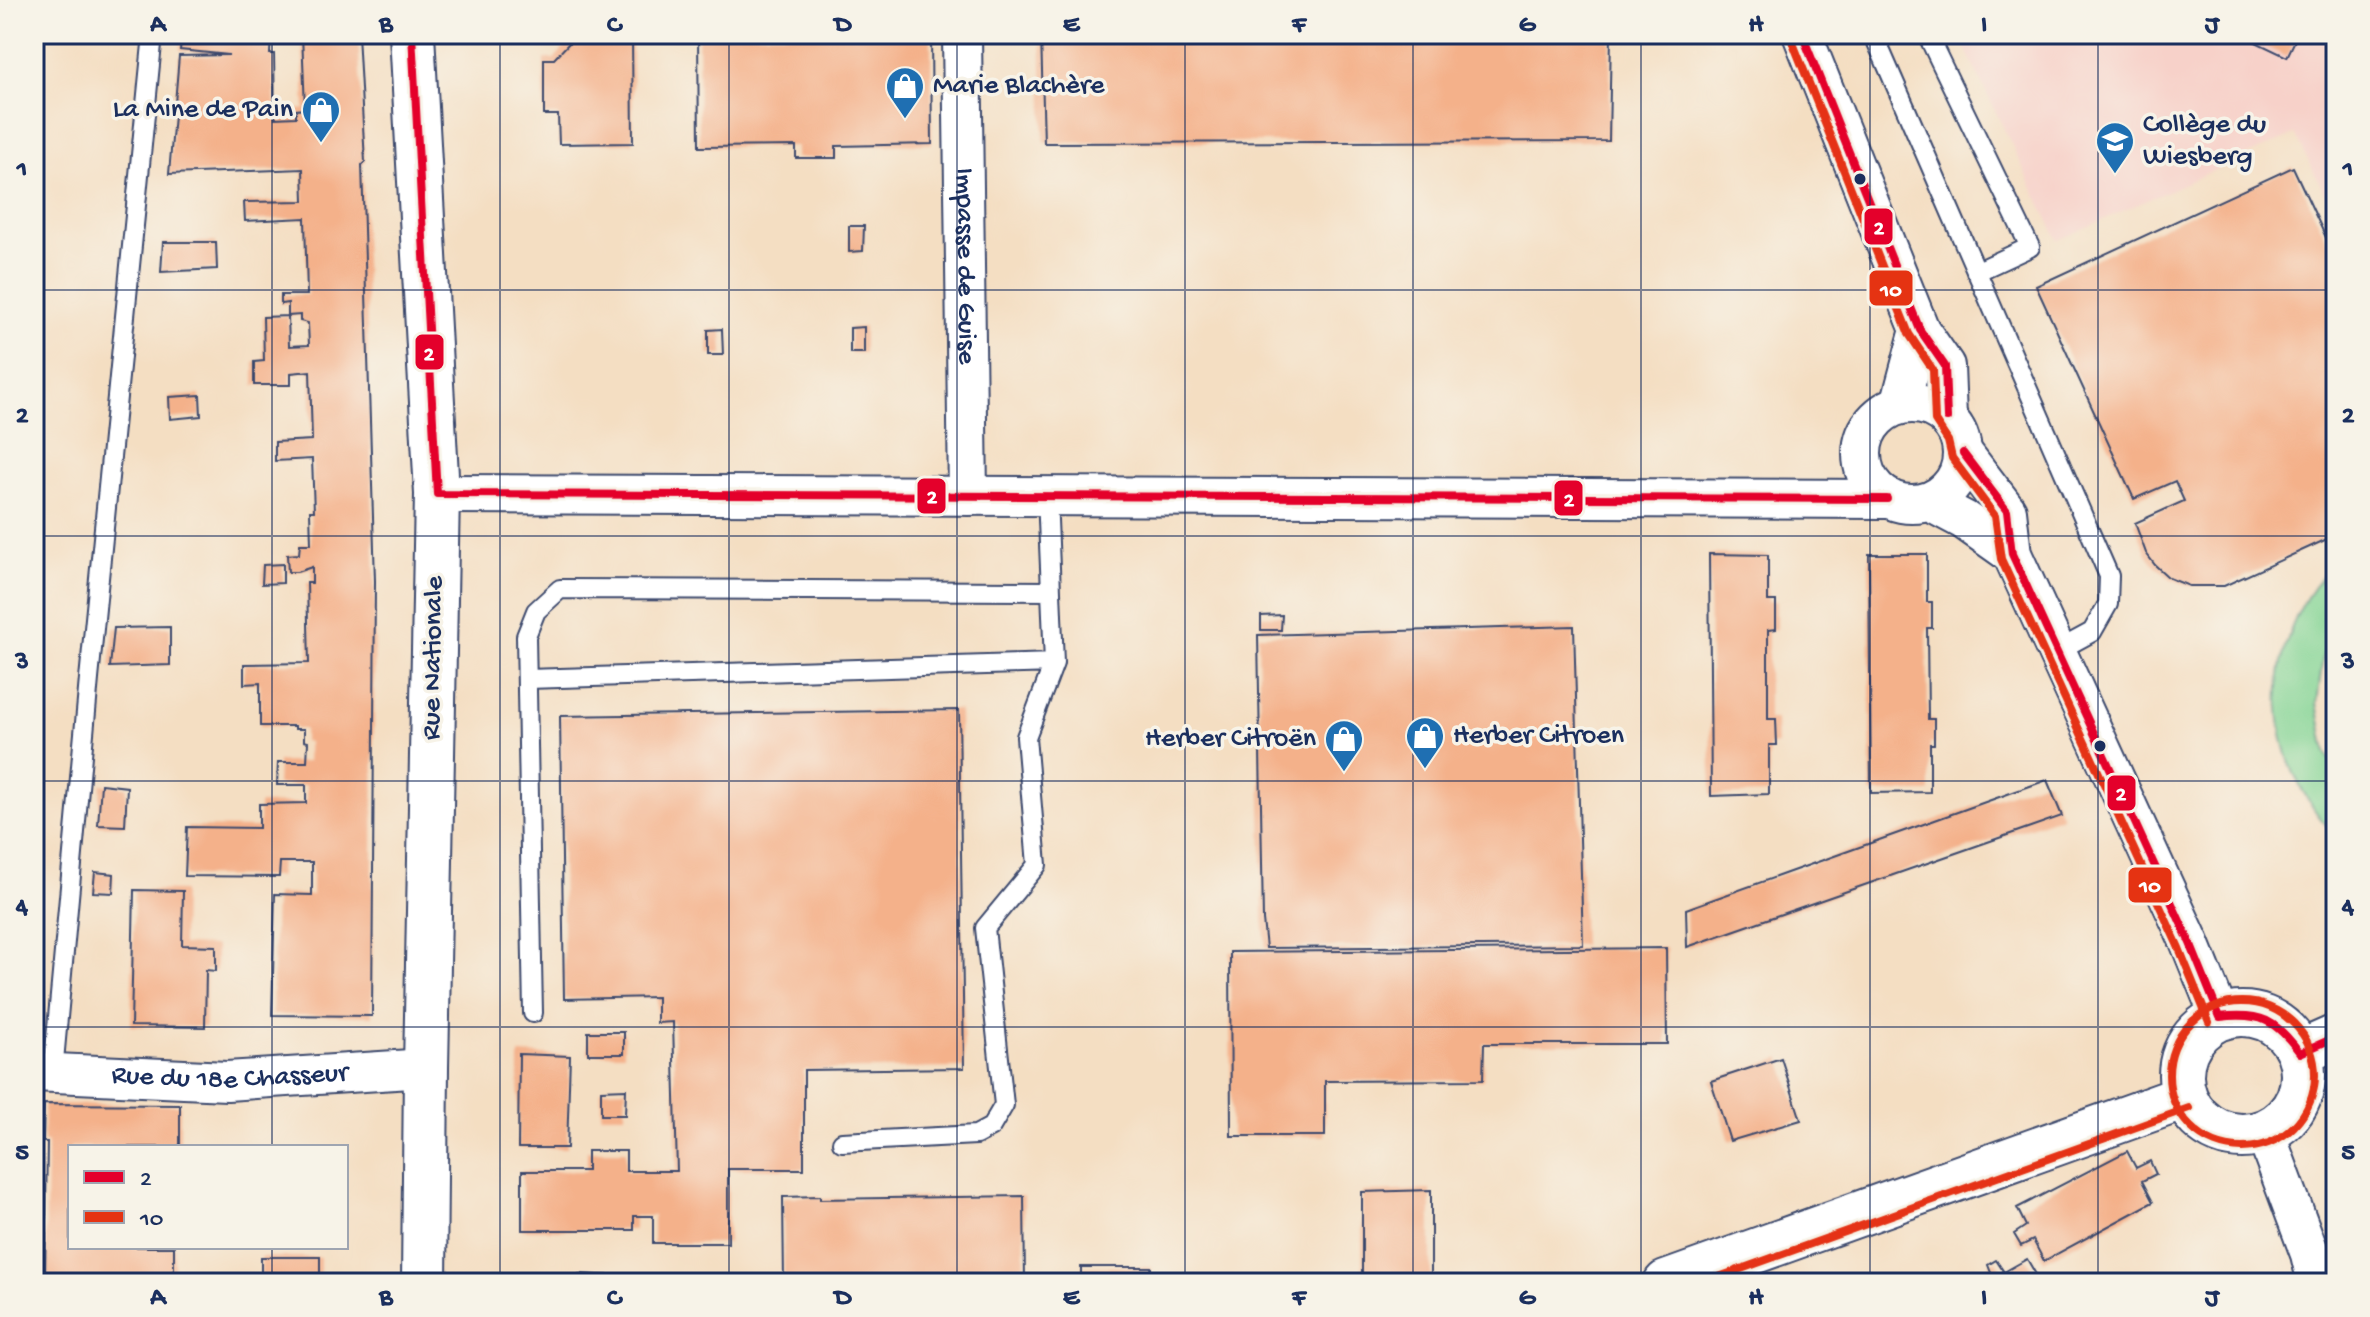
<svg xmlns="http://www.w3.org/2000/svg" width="2370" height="1317" font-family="'Gochi Hand',sans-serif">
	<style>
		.built { fill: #f7d1c9 }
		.green { fill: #84d494; stroke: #508279; stroke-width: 2 }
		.building { fill: #f4b18a; fill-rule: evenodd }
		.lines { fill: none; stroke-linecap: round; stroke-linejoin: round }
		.service-casing { stroke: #3c496d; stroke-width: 22 }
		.minor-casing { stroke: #3c496d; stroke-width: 42 }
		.tertiary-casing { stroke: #3c496d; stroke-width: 48 }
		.primary-casing { stroke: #3c496d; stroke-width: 48 }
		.service { stroke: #fff; stroke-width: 18 }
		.minor { stroke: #fff; stroke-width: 38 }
		.tertiary { stroke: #fff; stroke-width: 44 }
		.primary { stroke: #fff; stroke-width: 44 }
		.bus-1-casing { stroke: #f7f3e8; stroke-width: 14 }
		.bus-2-casing { stroke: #f7f3e8; stroke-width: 14 }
		.bus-1 { stroke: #e4002b; stroke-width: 8 }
		.bus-2 { stroke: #e53312; stroke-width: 8 }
		.grid { fill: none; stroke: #1b2f5e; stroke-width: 2; stroke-opacity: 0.55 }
		.bus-dot { fill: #1b2f5e; stroke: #f7f3e8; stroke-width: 3 }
		.labels { text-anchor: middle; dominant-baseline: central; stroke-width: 7; stroke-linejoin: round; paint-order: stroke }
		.poi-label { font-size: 28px; fill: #1b2f5e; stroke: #f7f3e8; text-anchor: start }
		.street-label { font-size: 28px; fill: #1b2f5e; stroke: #f7f3e8 }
		.line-badge { stroke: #f7f3e8; stroke-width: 3 }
		.badge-label { font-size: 22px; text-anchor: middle; font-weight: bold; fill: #fff }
		.neatline { fill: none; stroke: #1b2f5e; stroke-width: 3 }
		.grid-label { font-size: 26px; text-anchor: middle; font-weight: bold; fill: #1b2f5e }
	</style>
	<rect width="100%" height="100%" fill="#f7f3e8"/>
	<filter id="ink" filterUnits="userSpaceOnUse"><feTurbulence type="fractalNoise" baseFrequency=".0125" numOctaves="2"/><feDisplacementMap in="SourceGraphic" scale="16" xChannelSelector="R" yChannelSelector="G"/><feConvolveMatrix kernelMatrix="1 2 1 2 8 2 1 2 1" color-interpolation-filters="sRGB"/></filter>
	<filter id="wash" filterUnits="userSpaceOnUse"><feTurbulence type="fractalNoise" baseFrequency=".006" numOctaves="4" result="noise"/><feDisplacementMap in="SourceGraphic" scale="32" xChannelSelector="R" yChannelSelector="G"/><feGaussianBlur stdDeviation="1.8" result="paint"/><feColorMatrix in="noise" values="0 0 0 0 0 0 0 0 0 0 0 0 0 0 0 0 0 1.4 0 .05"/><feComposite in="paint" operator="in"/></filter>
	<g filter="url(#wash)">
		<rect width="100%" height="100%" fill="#f4dec2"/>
		<path class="built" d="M1958,34H2336V216L2295,134L2058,240Z"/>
		<path class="green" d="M2336,563V631L2323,656L2317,703L2326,753L2336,769V834C2324,825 2317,814 2309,801C2261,730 2270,621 2336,563Z"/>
		<g id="blocks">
			<path class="building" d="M182,34H271L270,54H274L275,118L296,117V110L305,109L302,34H358L365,162L362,165L375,581L372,1016L272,1015L275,894L312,895V862H280L279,877L185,876L187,827L259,828V804L306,803V785H277L278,762H307L308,742L304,741V729H295V726H260V683L244,684V664L309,663L307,583H312V567L297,572H288L287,555L299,554L300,544H311L310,511H314L312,459L275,461V442L312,440L310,371L291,373V385H254V362L264,361L263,317L288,316V303L281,304V295H307L305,218L245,221L244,202L304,201L303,169L169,174L179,56L229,55L180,50ZM300,315V321L308,323L309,345L289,346L288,316Z
				M570,34H632L633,143L559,144L558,115H544V59H554L570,42Z
				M698,34H931L932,144L836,146V158H796V146L699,147Z
				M1041,34H1611L1609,141L1044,143Z
				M2239,34H2298L2287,57Z
				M2293,167L2336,259V535L2224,586H2189L2169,578L2155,565L2146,553L2135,523L2184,501L2175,481L2134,499L2036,286Z
				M849,226H864L863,251L849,252Z
				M163,242H216L217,269L161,272Z
				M864,327V353H850V328Z
				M722,329L723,355H708V330Z
				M200,395L201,416L170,419L169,397Z
				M1709,554L1768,555V601H1776V629L1768,630V719H1776L1777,745H1769V794L1711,796Z
				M1869,554H1927V602H1932V628H1927L1928,719H1934V744H1930V792L1871,793Z
				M283,564V583L262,584L263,565Z
				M1282,615L1281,630H1261V616Z
				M1574,626L1583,945L1266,948L1263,920L1258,635Z
				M170,627V665L110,667L114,628Z
				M959,710L964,1068L804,1070V1169H728V1243H653V1216H634V1230H522V1171H587V1151H626V1171H677L673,1022L657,1023V997L564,999L560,716Z
				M2047,780L2062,816L1687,947L1686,909Z
				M101,784L127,787L125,826L98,825Z
				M95,872L114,874L113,893L93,892Z
				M134,890L183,891L182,945L216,946V971L206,970L205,1027L131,1026Z
				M1666,948L1667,1044H1484L1483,1080L1325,1081V1136H1231L1230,952Z
				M588,1032H624V1054H588Z
				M519,1054L570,1056L567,1148H518Z
				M1781,1058L1801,1120L1730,1141L1711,1081Z
				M626,1089L625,1115H601V1090Z
				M44,1104L180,1105V1145L176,1147H70V1247H174V1283H45L47,1142H43Z
				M2127,1151L2136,1168L2150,1161L2156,1174L2142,1181L2153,1202L2044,1261L2033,1240L2021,1246L2014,1234L2026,1226L2017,1208Z
				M1431,1190V1283H1362V1192Z
				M820,1196V1199L1024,1196L1025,1283H784L783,1197Z
				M261,1257H320V1283H261Z
				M2027,1259L2041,1283H1985L1993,1278L1988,1265L1996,1260L2004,1272Z
				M1081,1267H1151V1283H1081Z
				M579,1274L634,1277V1283H542V1276H578Z"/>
		</g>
	</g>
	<g filter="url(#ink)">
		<use href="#blocks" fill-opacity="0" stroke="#3c496d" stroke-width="2"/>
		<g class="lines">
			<defs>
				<path id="service" d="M1885,34L1875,38L2109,576L2108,604L2092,632L2057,651
					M1927,34L2030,247L1976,272
					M527,679L1054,663
					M533,1013L526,636L536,611L560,589L1051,591
					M53,1072L89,679L153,34
					M842,1142L976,1135L991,1127L1004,1105L985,928L1037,865L1026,737L1054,663L1047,496"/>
				<g id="minor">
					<path id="s1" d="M962,34L968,496"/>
					<path d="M1802,34L1920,330L1945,366L1947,418"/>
					<circle cx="1912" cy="454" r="50"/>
					<path d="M1900,405L1920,330"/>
					<path d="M1963,453L2007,511L2012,554L2190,943L2220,1017"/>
					<path d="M437,494L1887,499"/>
					<path d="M1930,502L1964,520L2012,554"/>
					<path id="s2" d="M34,1072L227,1081L426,1068"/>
					<path d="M2265,1133L2310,1254L2317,1283"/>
				</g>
				<path id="tertiary" d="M2181 1075a61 61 0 1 1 122 0a61 61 0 1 1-122 0Z
					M2300,1053L2336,1037
					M1666,1283L2185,1097"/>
				<path id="primary" d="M412,34L437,494L426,1068L424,1283"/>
			</defs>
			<use href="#service" class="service-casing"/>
			<use href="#minor" class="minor-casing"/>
			<use href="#tertiary" class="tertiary-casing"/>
			<use href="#primary" class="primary-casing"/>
			<use href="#service" class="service"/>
			<use href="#minor" class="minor"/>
			<use href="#tertiary" class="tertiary"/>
			<use href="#primary" class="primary"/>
			<defs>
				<path id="bus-1" d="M412,34L437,494L1887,499
					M1802,34L1920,330L1945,366L1947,418
					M1963,453L2007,511L2012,554L2190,943L2220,1017C2261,1012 2276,1020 2300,1053L2336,1037"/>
				<path id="bus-2" d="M1791,38L1909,334L1933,370L1935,421L1948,441L1952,458L1995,516L2001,559L2179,948L2209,1022
					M2169 1075a73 73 0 1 1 146 0a73 73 0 1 1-146 0Z
					M1702,1283L2189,1108"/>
			</defs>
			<use href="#bus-1" class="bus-1-casing"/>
			<use href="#bus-2" class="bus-2-casing"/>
			<use href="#bus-1" class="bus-1"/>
			<use href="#bus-2" class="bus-2"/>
		</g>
	</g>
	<path class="grid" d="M272,34V1147M500,34V1283M729,34V1283M957,34V1283M1185,34V1283M1413,34V1283M1641,34V1283M1870,34V1283M2098,34V1283M34,290H2336M34,536H2336M34,781H2336M34,1027H2336M272,1247V1283"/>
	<defs>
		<symbol id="shop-pin" viewBox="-11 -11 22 30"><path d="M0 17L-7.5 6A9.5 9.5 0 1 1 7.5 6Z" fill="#1f6fb2" stroke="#f7f3e8"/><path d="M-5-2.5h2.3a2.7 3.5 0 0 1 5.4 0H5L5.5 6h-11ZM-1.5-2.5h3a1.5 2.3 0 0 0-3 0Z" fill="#fff"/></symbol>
		<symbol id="school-pin" viewBox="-11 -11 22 30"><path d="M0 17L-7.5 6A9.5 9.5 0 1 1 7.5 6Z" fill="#1f6fb2" stroke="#f7f3e8"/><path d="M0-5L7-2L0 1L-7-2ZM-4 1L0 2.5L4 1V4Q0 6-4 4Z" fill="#fff"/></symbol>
	</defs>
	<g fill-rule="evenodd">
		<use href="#shop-pin" x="883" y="64" width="44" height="60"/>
		<use href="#shop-pin" x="299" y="88" width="44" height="60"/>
		<use href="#school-pin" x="2093" y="119" width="44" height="60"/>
		<use href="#shop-pin" x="1403" y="714" width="44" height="60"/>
		<use href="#shop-pin" x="1322" y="717" width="44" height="60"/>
	</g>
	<g class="bus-dot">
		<circle cx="1860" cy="179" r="7"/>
		<circle cx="2100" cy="746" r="7"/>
	</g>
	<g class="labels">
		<g class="poi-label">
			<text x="933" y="86">Marie Blachère</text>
			<text x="293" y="110" text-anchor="end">La Mine de Pain</text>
			<text x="2143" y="125">Collège du<tspan x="2143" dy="32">Wiesberg</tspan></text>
			<text x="1453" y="736">Herber Citroen</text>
			<text x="1316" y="739" text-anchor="end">Herber Citroën</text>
		</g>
		<g class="street-label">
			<text stroke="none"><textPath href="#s1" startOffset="232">Impasse de Guise</textPath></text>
			<text transform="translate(434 658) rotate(-89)">Rue Nationale</text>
			<text stroke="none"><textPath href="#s2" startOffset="196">Rue du 18e Chasseur</textPath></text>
		</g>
	</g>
	<g class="line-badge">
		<rect x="1863" y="207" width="31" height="39" rx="8" fill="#e4002b"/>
		<rect x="1868" y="269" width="46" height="38" rx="8" fill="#e53312"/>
		<rect x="414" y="333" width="31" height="38" rx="8" fill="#e4002b"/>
		<rect x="916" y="477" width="31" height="38" rx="8" fill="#e4002b"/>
		<rect x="1553" y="479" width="31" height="38" rx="8" fill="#e4002b"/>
		<rect x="2106" y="774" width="31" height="38" rx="8" fill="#e4002b"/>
		<rect x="2127" y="866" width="46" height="38" rx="8" fill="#e53312"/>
	</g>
	<g class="badge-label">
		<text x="1879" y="234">2</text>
		<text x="1891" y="296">10</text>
		<text x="429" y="360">2</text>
		<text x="932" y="503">2</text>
		<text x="1569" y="506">2</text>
		<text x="2121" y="800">2</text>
		<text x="2150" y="892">10</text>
	</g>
	<rect width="2370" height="1317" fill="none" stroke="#f7f3e8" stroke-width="88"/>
	<rect x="68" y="1145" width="280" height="104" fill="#f7f3e8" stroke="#9fa5b1" stroke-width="2"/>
	<rect x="84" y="1171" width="40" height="12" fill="#e4002b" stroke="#9fa5b1" stroke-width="2"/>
	<text x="140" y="1185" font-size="24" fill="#1b2f5e">2</text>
	<rect x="84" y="1211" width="40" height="12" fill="#e53312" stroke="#9fa5b1" stroke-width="2"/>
	<text x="140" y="1225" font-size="24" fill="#1b2f5e">10</text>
	<rect x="44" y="44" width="2282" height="1229" class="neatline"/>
	<g class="grid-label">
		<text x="158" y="31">A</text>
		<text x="386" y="31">B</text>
		<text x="614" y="31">C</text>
		<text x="843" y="31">D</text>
		<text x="1071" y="31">E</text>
		<text x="1299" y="31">F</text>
		<text x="1527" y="31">G</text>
		<text x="1756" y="31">H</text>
		<text x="1984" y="31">I</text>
		<text x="2212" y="31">J</text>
		<text x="22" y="176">1</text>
		<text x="2348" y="176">1</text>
		<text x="22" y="422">2</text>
		<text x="2348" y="422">2</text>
		<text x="22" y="668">3</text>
		<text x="2348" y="668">3</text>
		<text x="22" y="913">4</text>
		<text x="2348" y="913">4</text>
		<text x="22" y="1159">5</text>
		<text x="2348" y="1159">5</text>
		<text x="158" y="1304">A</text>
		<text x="386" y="1304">B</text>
		<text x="614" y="1304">C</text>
		<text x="843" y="1304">D</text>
		<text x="1071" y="1304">E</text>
		<text x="1299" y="1304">F</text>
		<text x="1527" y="1304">G</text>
		<text x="1756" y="1304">H</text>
		<text x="1984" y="1304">I</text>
		<text x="2212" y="1304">J</text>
	</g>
</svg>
